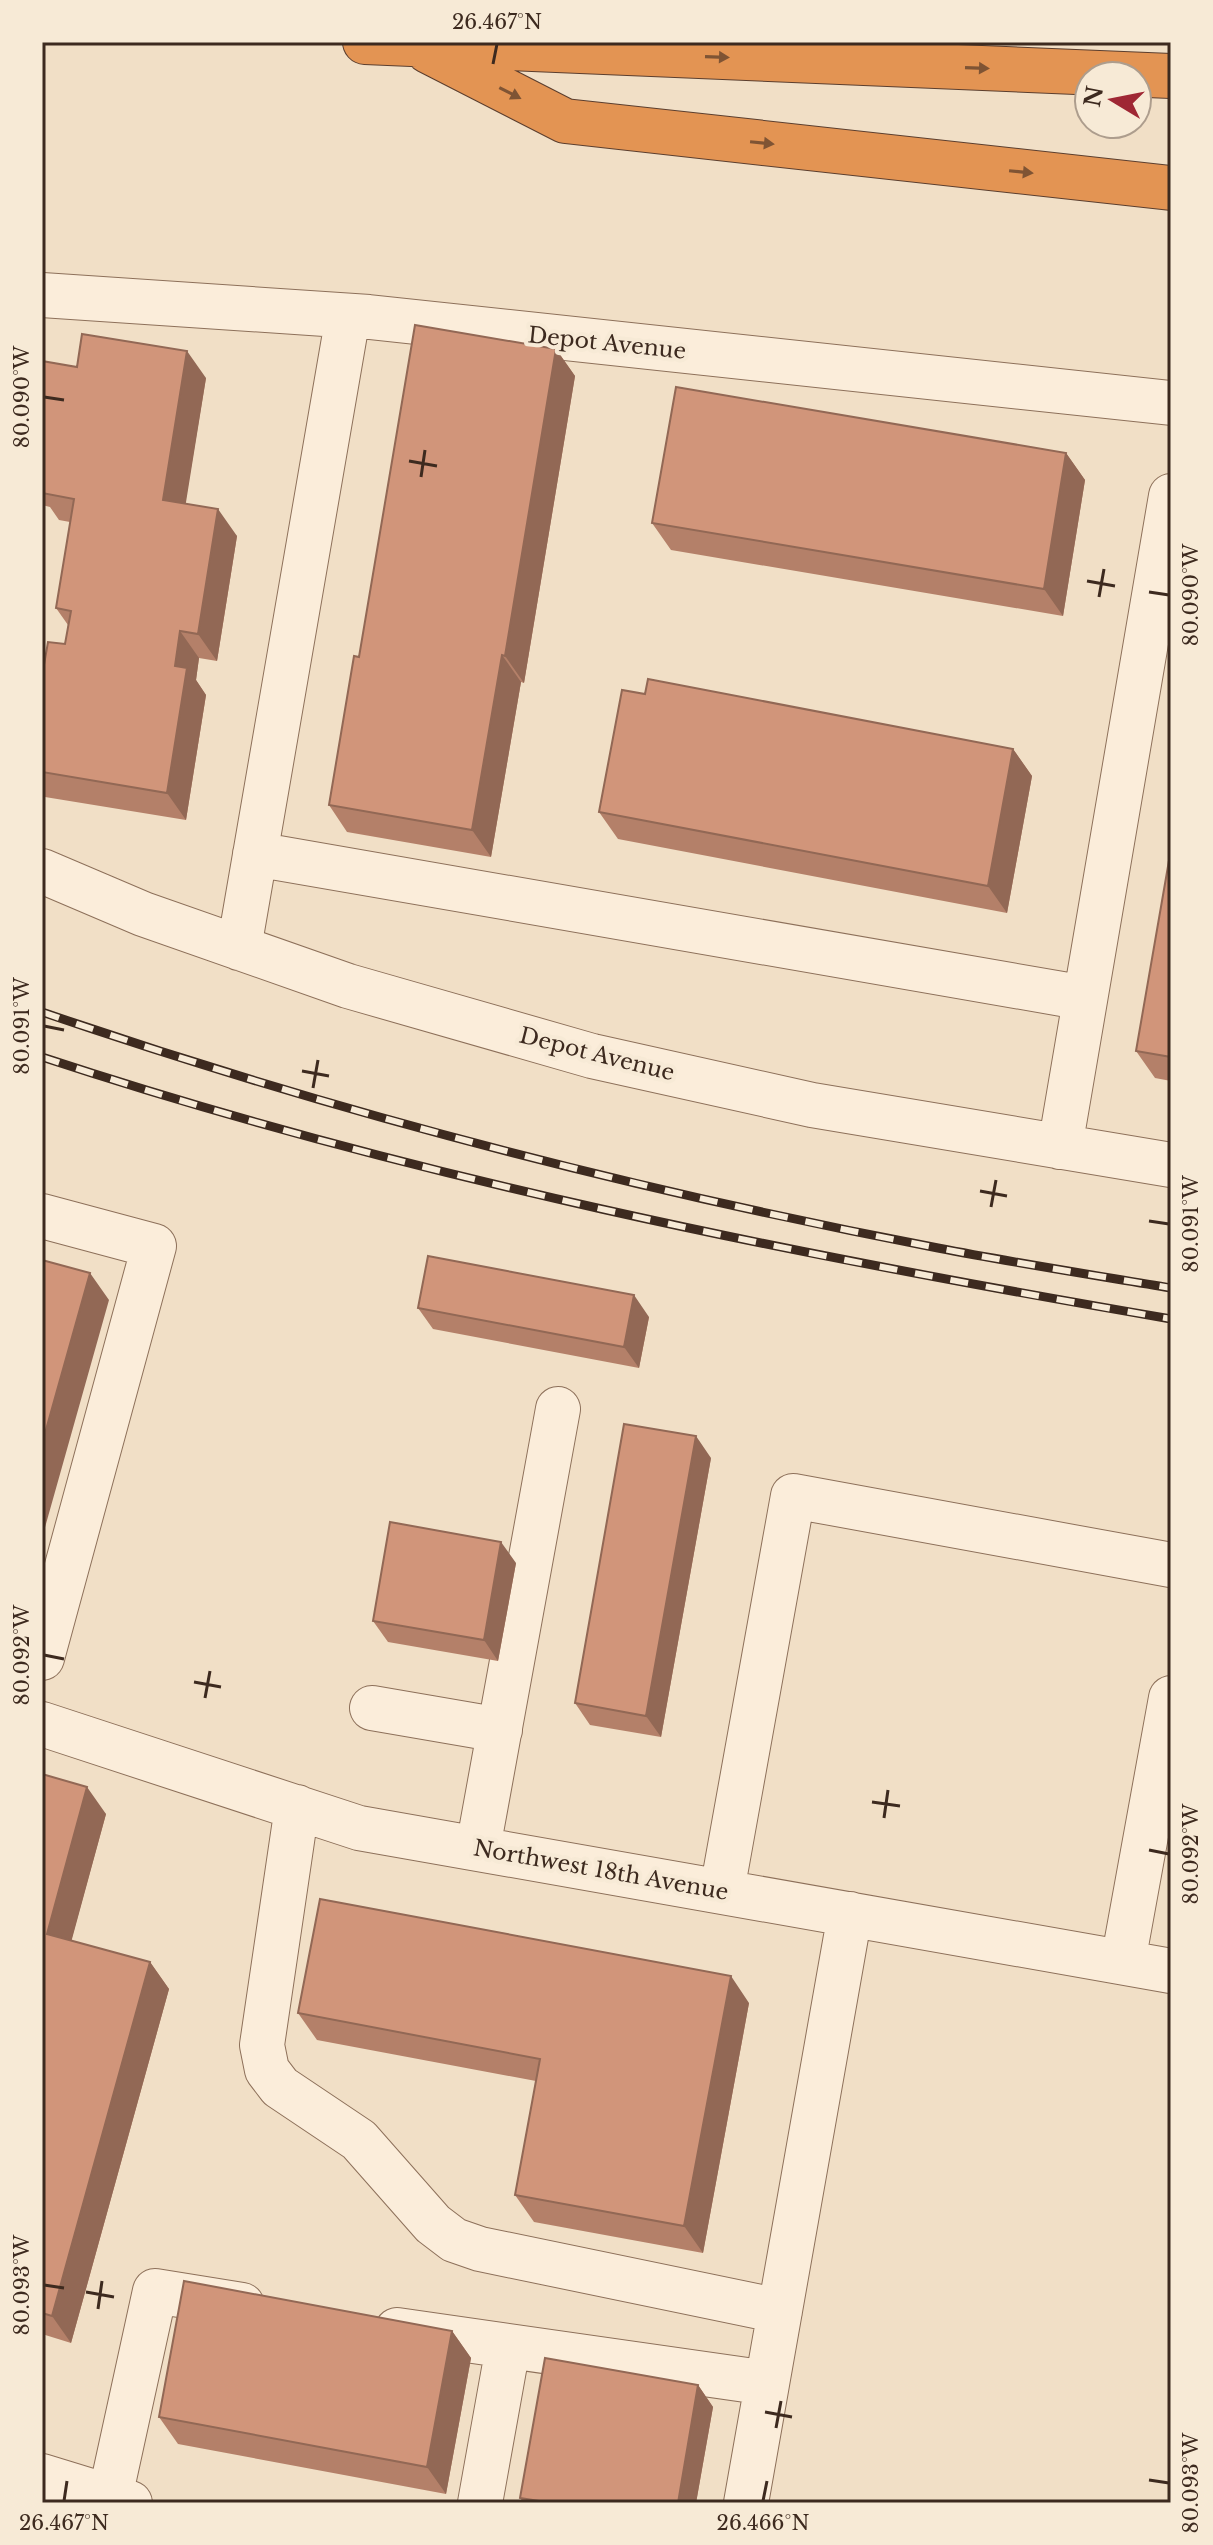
<svg xmlns="http://www.w3.org/2000/svg" width="1213" height="2545" font-family="'Libre Baskerville',serif">
	<style>
		.lines { fill: none; stroke-linecap: round; stroke-linejoin: round }
		.minor-casing { stroke: #8d705a; stroke-width: 46 }
		.highway-casing { stroke: #5b3e2e; stroke-width: 46 }
		.minor { stroke: #fbedda; stroke-width: 44 }
		.highway { stroke: #e39453; stroke-width: 44 }
		.rail-casing { stroke: #3d2a1f; stroke-width: 9 }
		.rail { stroke: #f7ead6; stroke-width: 6; stroke-dasharray: 18; stroke-linecap: butt }
		.wall { fill: #b48069 }
		.shaded-wall { fill: #926855 }
		.building { fill: #d1957a; stroke: #926855; stroke-width: 2 }
		.oneway { fill: #7f5434 }
		.ticks { fill: none; stroke: #3d2a1f; stroke-width: 3 }
		.labels { text-anchor: middle; dominant-baseline: central; stroke-width: 8; stroke-linejoin: round; paint-order: stroke }
		.street-label { font-size: 22px; fill: #3d2a1f; stroke: #f7ead6 }
		.neatline { fill: none; stroke: #3d2a1f; stroke-width: 3 }
		.ticks-label { font-size: 20px; text-anchor: middle; fill: #3d2a1f }
	</style>
	<rect width="100%" height="100%" fill="#f1dfc6"/>
	<g class="lines">
		<defs>
			<path id="minor" d="M42,295L369,317L1171,403
				M255,854L1085,998
				M42,871L143,914L348,986L592,1056L812,1105L1171,1165
				M239,948L348,316
				M1060,1147L1171,496
				M42,1216L154,1246L42,1658
				M372,1708L500,1730
				M42,1724L359,1828L1171,1971
				M297,1807L262,2045L267,2070L280,2087L359,2140L433,2224L454,2240L480,2249L780,2311
				M478,1848L558,1409
				M722,1891L793,1496L1171,1565
				M1123,1962L1171,1698
				M397,2330L767,2383
				M42,2476L130,2503
				M110,2497L155,2291L242,2305
				M480,2503L508,2347
				M746,2503L850,1914"/>
			<path id="highway" d="M365,42L1171,76
				M428,51L565,121L1171,188"/>
		</defs>
		<use href="#minor" class="minor-casing"/>
		<use href="#highway" class="highway-casing"/>
		<use href="#minor" class="minor"/>
		<use href="#highway" class="highway"/>
		<defs>
			<path id="rail" d="M42,1012C334,1112 635,1190 938,1248C1015,1263 1093,1275 1171,1288
				M42,1057C410,1178 790,1254 1171,1319"/>
		</defs>
		<use href="#rail" class="rail-casing"/>
		<use href="#rail" class="rail"/>
	</g>
	<path class="wall" d="M556,349L575,376L524,683L521,682L491,857L347,832L329,805L359,657Z
		M42,361L77,367L206,378L185,504L237,536L217,661L199,658L196,680L206,695L186,820L45,797L42,792V676L65,644L68,625L56,608L70,522L59,520L50,507L42,505Z
		M1066,453L1085,480L1063,616L671,550L652,523Z
		M645,694L1013,749L1032,776L1007,913L618,839L599,812Z
		M1171,849V1081L1155,1078L1136,1051Z
		M418,1308L649,1317L639,1368L433,1329Z
		M711,1458L661,1737L590,1725L575,1703Z
		M516,1563L498,1661L388,1642L373,1621Z
		M42,1774L106,1814L71,1941L150,1962L169,1989L71,2343L42,2334Z
		M749,2003L703,2253L534,2222L515,2195L536,2081L317,2040L298,2013Z
		M452,2331L471,2358L446,2494L178,2444L159,2417Z
		M698,2385L713,2407L696,2503H524L520,2498Z"/>
	<path class="shaded-wall" d="M556,349L575,376L524,683L505,656Z
		M187,351L206,378L182,527L163,500Z
		M1066,453L1085,480L1063,616L1044,589Z
		M218,509L237,536L217,661L198,634Z
		M180,631L199,658L196,680L206,695L186,820L167,793L175,666Z
		M502,655L521,682L491,857L472,830Z
		M1013,749L1032,776L1007,913L988,886Z
		M90,1273L109,1300L42,1538V1444Z
		M634,1295L649,1317L639,1368L624,1347Z
		M696,1436L711,1458L661,1737L646,1716Z
		M501,1542L516,1563L498,1661L484,1640Z
		M87,1787L106,1814L66,1961L47,1934Z
		M150,1962L169,1989L71,2343L52,2316Z
		M731,1976L749,2003L703,2253L684,2226Z
		M452,2331L471,2358L446,2494L427,2467Z
		M698,2385L713,2407L696,2503H678Z"/>
	<path class="building" d="M415,325L556,349L505,656L502,655L472,830L329,805L354,656L359,657Z
		M82,334L187,351L163,500L218,509L198,634L180,631L175,666L187,668L167,793L42,772V676L48,642L65,644L71,611L56,608L74,499L42,493V361L77,367Z
		M676,387L1066,453L1044,589L652,523Z
		M648,679L1013,749L988,886L599,812L622,690L645,694Z
		M1171,849V1057L1136,1051Z
		M428,1256L634,1295L624,1347L418,1308Z
		M42,1260L90,1273L42,1444Z
		M624,1424L696,1436L646,1716L575,1703Z
		M390,1522L501,1542L484,1640L373,1621Z
		M42,1774L87,1787L47,1934L150,1962L52,2316L42,2313Z
		M320,1899L731,1976L684,2226L515,2195L540,2059L298,2013Z
		M184,2281L452,2331L427,2467L159,2417Z
		M545,2358L698,2385L678,2503H552L520,2498Z"/>
	<defs><path id="oneway-solid" d="M-6-.8H1V-3.2L6.5 0L1 3.2V.8H-6Z" transform="scale(2)"/></defs>
	<g class="oneway">
		<use href="#oneway-solid" transform="translate(717 57) rotate(2)"/>
		<use href="#oneway-solid" transform="translate(977 68) rotate(2)"/>
		<use href="#oneway-solid" transform="translate(510 93) rotate(27)"/>
		<use href="#oneway-solid" transform="translate(762 143) rotate(6)"/>
		<use href="#oneway-solid" transform="translate(1021 172) rotate(6)"/>
	</g>
	<path class="ticks" d="M493,64L497,44M44,397L64,400M409,461L437,466M421,477L425,450M1087,581L1115,586M1149,592L1169,595M1099,597L1104,569M44,1026L64,1030M302,1071L329,1076M313,1088L318,1060M980,1191L1007,1196M991,1207L996,1180M1149,1221L1169,1224M44,1655L64,1659M194,1682L221,1687M205,1698L210,1671M872,1802L900,1806M884,1818L888,1790M1149,1850L1169,1854M44,2285L64,2288M86,2292L114,2297M98,2309L102,2281M765,2412L792,2417M776,2428L781,2401M1149,2480L1169,2483M64,2501L67,2481M763,2501L767,2481"/>
	<g class="labels">
		<g class="street-label">
			<text transform="translate(607 343) rotate(6)">Depot Avenue</text>
			<text transform="translate(597 1054) rotate(14)">Depot Avenue</text>
			<text transform="translate(601 1870) rotate(10)">Northwest 18th Avenue</text>
		</g>
	</g>
	<rect width="1213" height="2545" fill="none" stroke="#f7ead6" stroke-width="88"/>
	<g transform="translate(1113 100) rotate(280)"><circle r="38" fill="#f7ead6" stroke="#ad9d8d" stroke-width="2"/>
	<path d="M0-6L14 30L0 20L-14 30Z" fill="#9f2734"/>
	<text y="-12" font-size="22" font-weight="bold" text-anchor="middle" fill="#3d2a1f">N</text>
	</g>
	<rect x="44" y="44" width="1125" height="2457" class="neatline"/>
	<g class="ticks-label">
		<text x="497" y="29">26.467°N</text>
		<text transform="translate(22 397) rotate(-90)" y="7">80.090°W</text>
		<text transform="translate(1191 595) rotate(-90)" y="7">80.090°W</text>
		<text transform="translate(22 1026) rotate(-90)" y="7">80.091°W</text>
		<text transform="translate(1191 1224) rotate(-90)" y="7">80.091°W</text>
		<text transform="translate(22 1655) rotate(-90)" y="7">80.092°W</text>
		<text transform="translate(1191 1854) rotate(-90)" y="7">80.092°W</text>
		<text transform="translate(22 2285) rotate(-90)" y="7">80.093°W</text>
		<text transform="translate(1191 2483) rotate(-90)" y="7">80.093°W</text>
		<text x="64" y="2530">26.467°N</text>
		<text x="763" y="2530">26.466°N</text>
	</g>
</svg>
